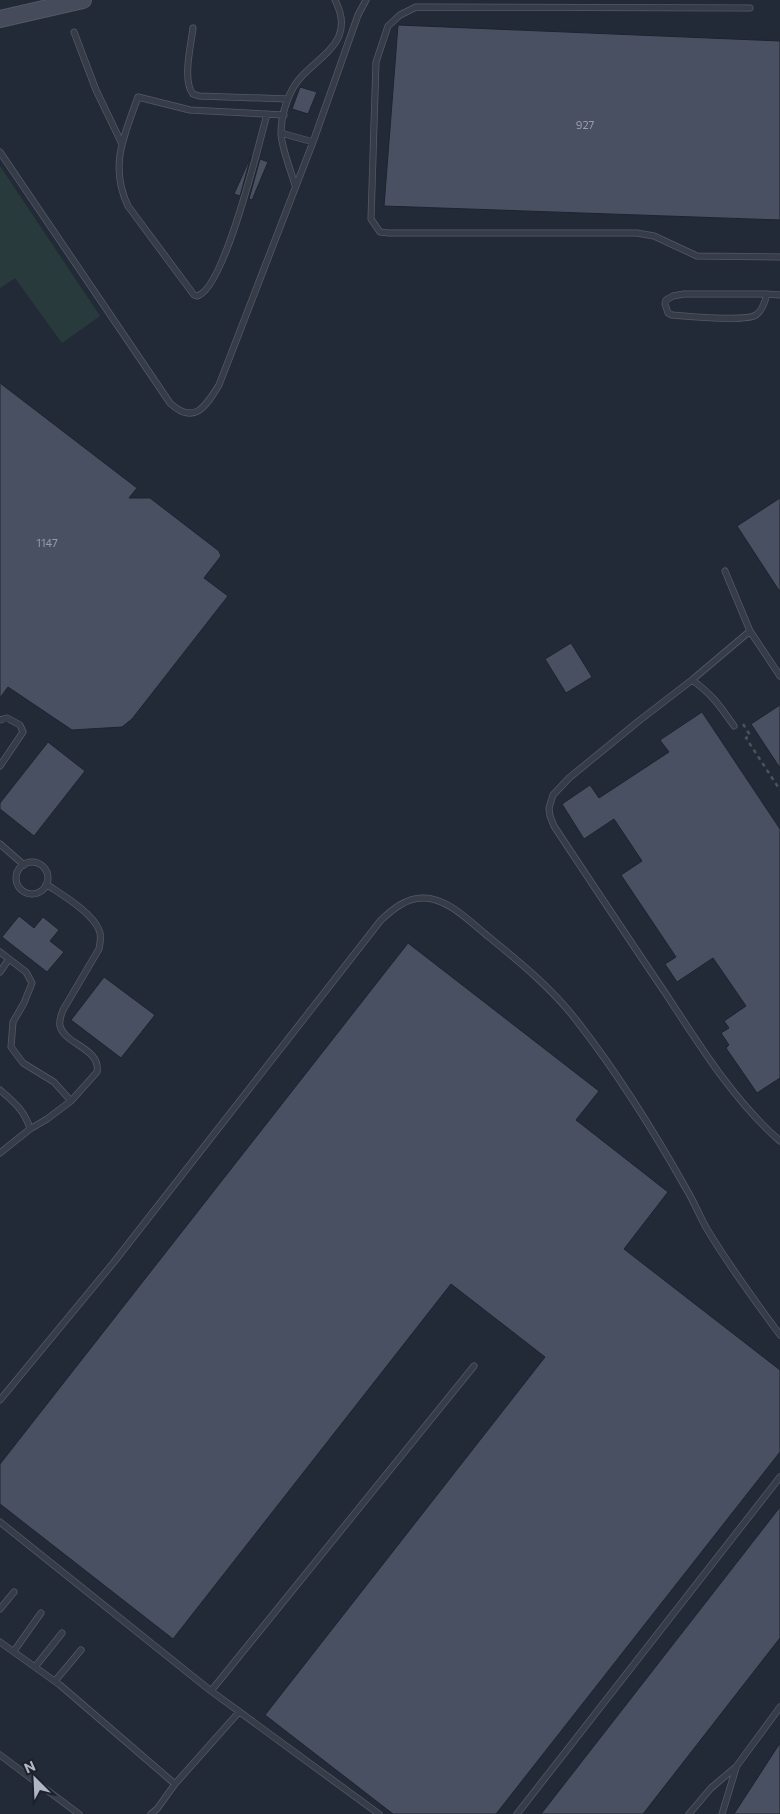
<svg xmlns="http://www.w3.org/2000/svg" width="780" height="1814" font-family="Commissioner,sans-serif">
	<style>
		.green { fill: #293a3c }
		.building { fill: #495061; stroke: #1e232e }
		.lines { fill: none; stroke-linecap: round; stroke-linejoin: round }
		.lane-casing { stroke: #545965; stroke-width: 7 }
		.secondary-casing { stroke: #545965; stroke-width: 18 }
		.path { stroke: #465559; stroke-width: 2.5; stroke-dasharray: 4 4; stroke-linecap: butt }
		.lane { stroke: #363c48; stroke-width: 5.5 }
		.secondary { stroke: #454b5a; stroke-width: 16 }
		.labels { text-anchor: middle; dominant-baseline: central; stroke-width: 4; stroke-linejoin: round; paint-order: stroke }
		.number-label { font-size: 11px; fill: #979cab }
	</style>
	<rect width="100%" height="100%" fill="#232a37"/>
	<path class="green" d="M0,166L100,316L62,343L15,278L0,288Z"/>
	<path class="building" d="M398,25L780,41V220L384,206Z
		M300,87L317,92L308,114L292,109Z
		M251,156L240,196L234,194Z
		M260,159L268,162L252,200L249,199Z
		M0,383L137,488L129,498H150L219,551L221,556L204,578L228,596L132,719L122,727L72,730L8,687L0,698Z
		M780,498V592L737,526Z
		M571,643L592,677L566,693L545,659Z
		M780,705V768L751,724Z
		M702,712L780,829V1078L757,1093L726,1048L729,1045L721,1033L729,1028L724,1021L746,1006L713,958L677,982L665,964L676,957L621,875L642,861L614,819L584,839L562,804L590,785L599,798L669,752L660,740Z
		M48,742L85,771L34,836L0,809V803Z
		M19,916L34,928L43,917L59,930L50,941L64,952L47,972L2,937Z
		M408,943L599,1091L576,1120L668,1192L624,1249L780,1370V1452L496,1814H393L265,1715L545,1357L451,1284L173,1639L0,1504V1464Z
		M104,977L155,1015L121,1058L71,1020Z
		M780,1507V1638L643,1814H541Z
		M780,1743V1814H734Z"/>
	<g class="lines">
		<defs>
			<path id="lane" d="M750,8L416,7L400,15L388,26L376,62L371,219L380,232L389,233H637L654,236L697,256L780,257
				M193,28C191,45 182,81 193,94L199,96L288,99
				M74,32L96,90L122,144
				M267,114C259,144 224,290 197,296L194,295L128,206C109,166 124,136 138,97L190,110L284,115
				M281,133L313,142
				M0,152L170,403C194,426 206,406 219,385L313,142L358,15L366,0
				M295,185C291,171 281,146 281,133C281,114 289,89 302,76C325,52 355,39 335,0
				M767,294C765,302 762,311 756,315C745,322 687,316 672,315L668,313L665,304L666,300L673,296L684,294H767L780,295
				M725,571L750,631L780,676
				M750,631L692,680L640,720L569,778L553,795L549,808L550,816L554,826C591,882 628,938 666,994C700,1046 734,1101 780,1141
				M692,680C713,695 720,706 734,726
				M0,720L7,718L20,725L23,732L0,766
				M0,844L24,865
				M16 878a16 16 0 1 1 32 0a16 16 0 1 1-32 0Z
				M46,884C62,895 92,912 99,930C102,936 100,943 99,949L63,1010C61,1015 59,1021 60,1026C65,1045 101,1048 97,1072L71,1101
				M0,952L26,972L32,983L24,1003L13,1022L11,1047L23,1063L54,1082L71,1101L47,1119L30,1129
				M0,972L9,959
				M0,1090C14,1102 25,1111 30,1129L0,1153
				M0,1400L114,1262L381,920C393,909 406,898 423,898C447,898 467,919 484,933C517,960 551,987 577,1021C619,1075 655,1133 688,1192C695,1204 700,1217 707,1229C729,1266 755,1301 780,1335
				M0,1522L211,1691L379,1814
				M0,1609L14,1592
				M0,1642L60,1685L175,1784L157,1809L151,1814
				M14,1651L41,1613
				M35,1667L62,1633
				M55,1681L81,1650
				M211,1691L474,1366
				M0,1755L79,1814
				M175,1784L239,1712
				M517,1814L780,1477
				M689,1814L711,1788L736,1767L780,1707
				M722,1814L736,1768"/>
			<path id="secondary" d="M0,19L83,0"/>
		</defs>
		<use href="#lane" class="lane-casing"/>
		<use href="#secondary" class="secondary-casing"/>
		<path class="path" d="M743,724L750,735L746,738L780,790"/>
		<use href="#lane" class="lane"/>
		<use href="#secondary" class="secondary"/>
	</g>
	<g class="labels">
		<g class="number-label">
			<text x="585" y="124">927</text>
			<text x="47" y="542">1147</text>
		</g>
	</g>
	<g transform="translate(35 1779) rotate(336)" stroke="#1c212c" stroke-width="4" paint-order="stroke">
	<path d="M0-4L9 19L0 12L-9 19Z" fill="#b1b6c4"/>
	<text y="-8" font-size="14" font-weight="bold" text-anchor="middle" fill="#b1b6c4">N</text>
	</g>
</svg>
